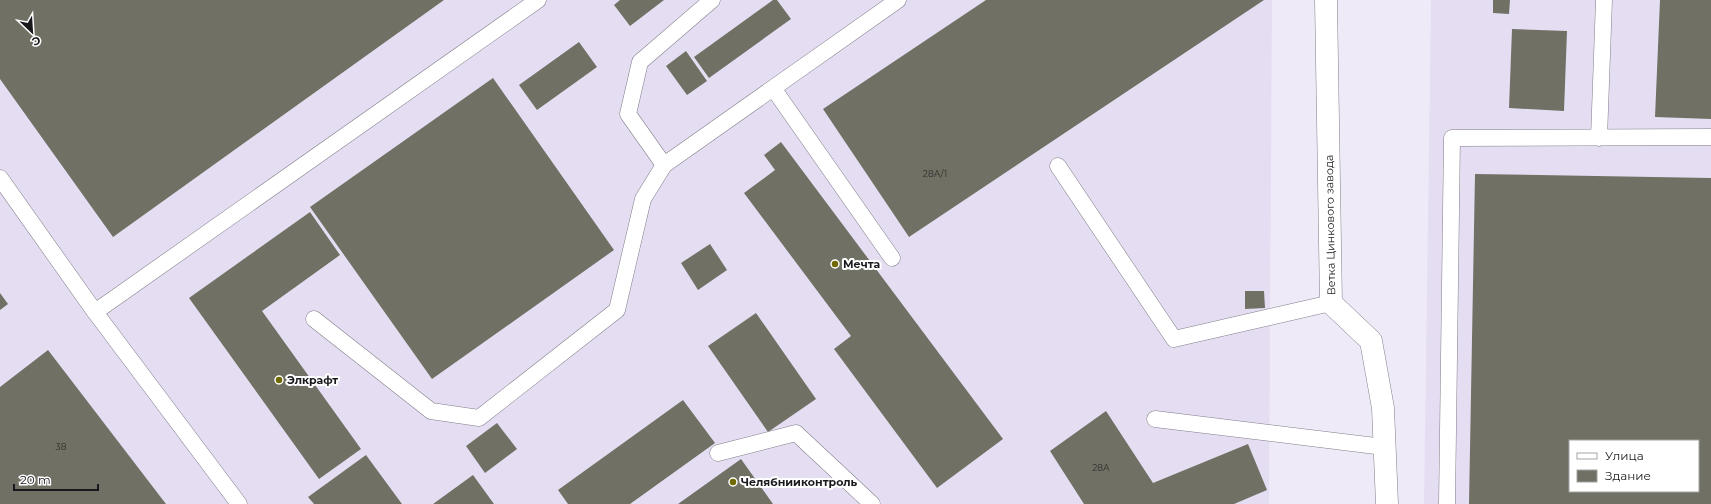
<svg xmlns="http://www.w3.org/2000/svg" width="1711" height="504" font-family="Montserrat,sans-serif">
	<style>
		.built { fill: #e5def3; fill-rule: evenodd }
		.building { fill: #717064; fill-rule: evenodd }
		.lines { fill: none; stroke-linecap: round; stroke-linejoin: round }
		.lane-casing { stroke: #817d89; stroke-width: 17 }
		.street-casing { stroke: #817d89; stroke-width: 23 }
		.lane { stroke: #fff; stroke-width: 16 }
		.street { stroke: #fff; stroke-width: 22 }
		.poi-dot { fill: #706a04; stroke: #fff; stroke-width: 1.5 }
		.labels { text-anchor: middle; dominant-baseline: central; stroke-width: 4; stroke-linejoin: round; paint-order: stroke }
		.number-label { font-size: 9px; fill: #2f2e2e }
		.street-label { font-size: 11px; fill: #19181c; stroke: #fff }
		.poi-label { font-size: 11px; font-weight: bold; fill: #19181c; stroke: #fff; text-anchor: start }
	</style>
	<rect width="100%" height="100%" fill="#efeaf8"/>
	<path class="built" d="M0,0H1272L1269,504H0Z
		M1431,0H1711V504H1424ZM1570,441H1698V491H1570Z"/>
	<path class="building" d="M0,0H444L113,237L0,79Z
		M620,0H664L630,26L614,5Z
		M773,0H777L791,19L709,78L694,57Z
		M986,0H1264L909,237L823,109Z
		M1493,0H1510L1509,14L1493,13Z
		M1660,0H1711V119L1655,117Z
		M1512,29L1567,31L1564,111L1509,108Z
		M579,42L597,67L537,110L519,85Z
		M686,51L707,81L687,95L666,66Z
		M493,78L614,250L432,379L310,207Z
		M781,142L1003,439L937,488L834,349L851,336L744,193L775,170L764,155Z
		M1475,174L1711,178V504H1469ZM1570,441H1698V491H1570Z
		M310,212L340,255L262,311L361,449L319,479L189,298Z
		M710,244L727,270L698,290L681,263Z
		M1245,291H1264L1265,308L1245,309Z
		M0,293L8,304L0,310Z
		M756,313L816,399L768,432L708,346Z
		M48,350L166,504H0V387Z
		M683,400L715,443L630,504H568L558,490Z
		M1106,411L1153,483L1248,444L1267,490L1234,504H1084L1050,451Z
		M497,423L517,449L485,473L466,446Z
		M366,455L402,504H314L308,497Z
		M741,459L773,504H678Z
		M473,475L494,504H433Z"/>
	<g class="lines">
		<defs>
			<path id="lane" d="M773,88L892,258
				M1599,138L1604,0
				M664,165L628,114L640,62L712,0
				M1058,166L1174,339L1331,303
				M0,178L95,312L538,0
				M95,312L239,504
				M314,319L431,411L479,418L617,310L643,199L664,165L898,0
				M1155,419L1384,447
				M718,453L796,433L872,504
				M1447,504L1452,138L1711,137"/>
			<path id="street" d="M1326,0L1331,303L1371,341L1383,408L1387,504"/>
		</defs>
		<use href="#lane" class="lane-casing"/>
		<use href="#street" class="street-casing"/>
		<use href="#lane" class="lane"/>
		<use href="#street" class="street"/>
	</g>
	<g class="poi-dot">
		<circle cx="835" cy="264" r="4"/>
		<circle cx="279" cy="380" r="4"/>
		<circle cx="733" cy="482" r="4"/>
	</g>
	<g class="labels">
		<g class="number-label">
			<text x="935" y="173">28А/1</text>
			<text x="61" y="446">38</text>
			<text x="1101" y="467">28А</text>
		</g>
		<g class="street-label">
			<text transform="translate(1330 225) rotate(-91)">Ветка Цинкового завода</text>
		</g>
		<g class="poi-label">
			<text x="843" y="264">Мечта</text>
			<text x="287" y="380">Элкрафт</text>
			<text x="741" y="482">Челябнииконтроль</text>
		</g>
	</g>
	<rect x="1569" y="440" width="130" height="52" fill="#ffffff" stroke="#a3a3a4"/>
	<rect x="1577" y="453" width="20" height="6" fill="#ffffff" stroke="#a3a3a4"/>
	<text x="1605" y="460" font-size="12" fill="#19181c">Улица</text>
	<rect x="1577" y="470" width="20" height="12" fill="#717064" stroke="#a3a3a4"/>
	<text x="1605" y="480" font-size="12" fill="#19181c">Здание</text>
	<g transform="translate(32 32) rotate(155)" stroke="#ffffff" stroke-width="3" paint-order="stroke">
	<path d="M0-3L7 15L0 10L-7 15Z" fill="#19181c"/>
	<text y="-6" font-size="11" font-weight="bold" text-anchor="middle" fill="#19181c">С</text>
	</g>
	<path d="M14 484v6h84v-6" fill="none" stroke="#19181c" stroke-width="2"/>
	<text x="20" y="484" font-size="12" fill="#19181c" stroke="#ffffff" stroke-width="3" paint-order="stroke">20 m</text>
</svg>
